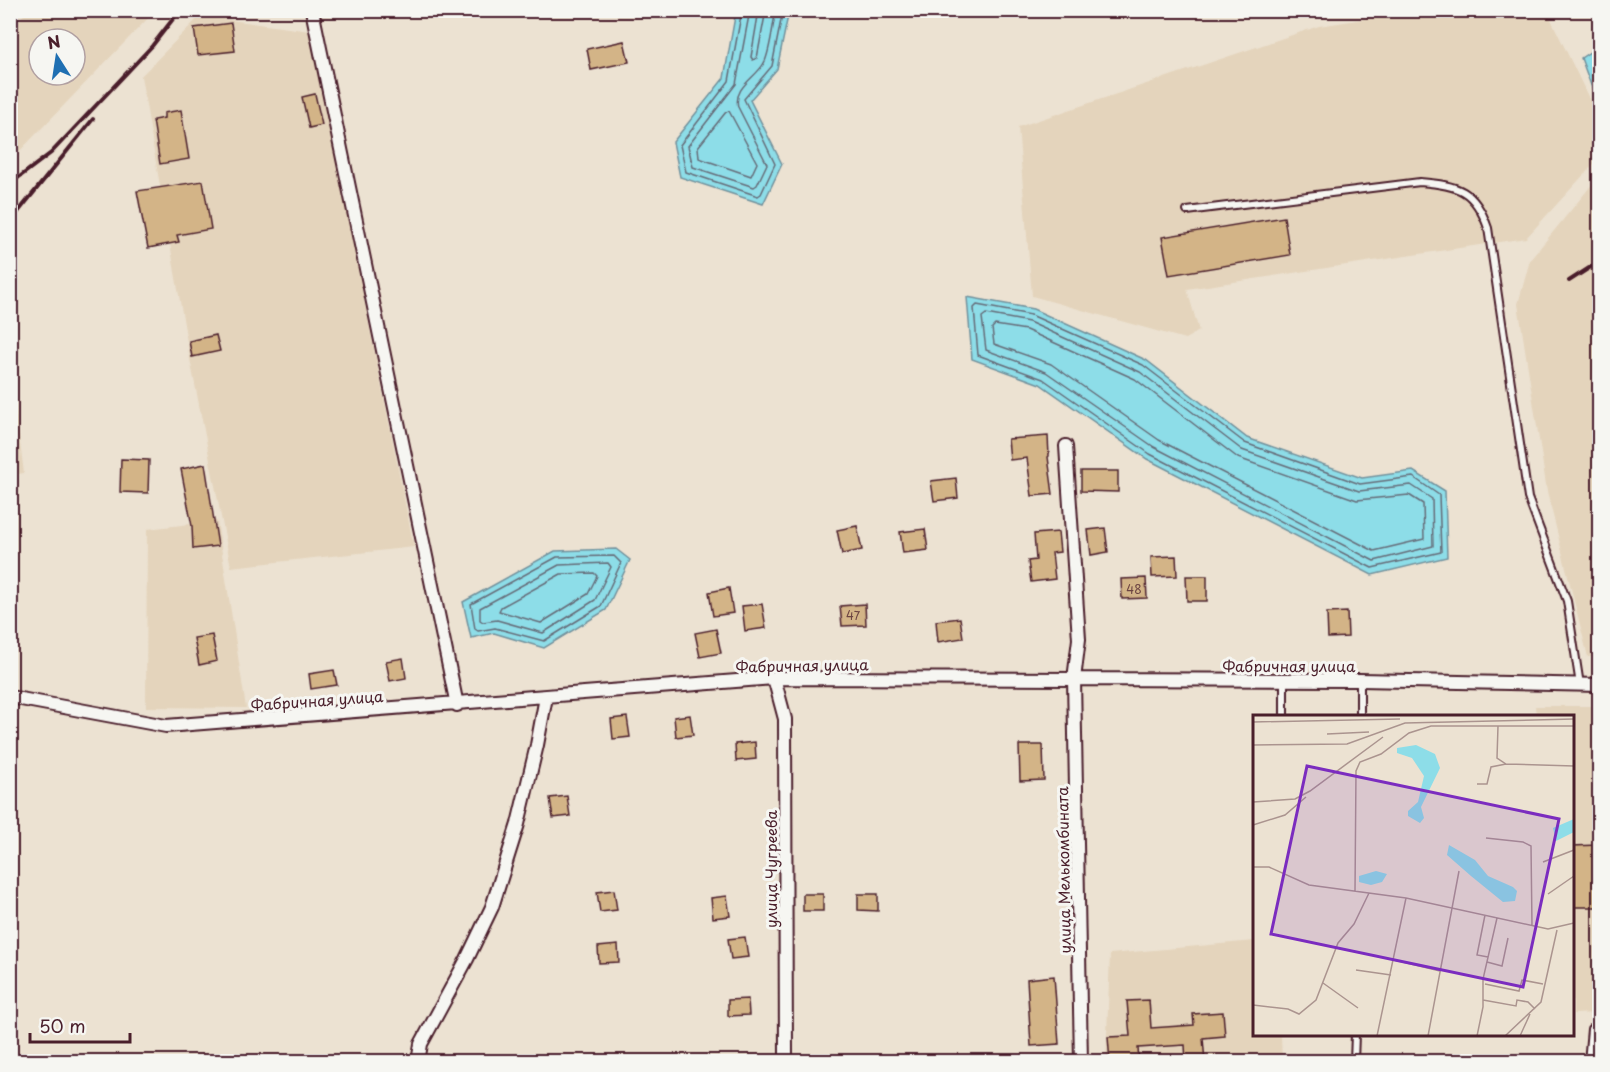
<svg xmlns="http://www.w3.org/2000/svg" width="1610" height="1072" font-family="'Playpen Sans',sans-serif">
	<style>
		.built { fill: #e4d4bc; fill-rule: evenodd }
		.water { fill: #8ddde8; stroke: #72919c; stroke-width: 1.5 }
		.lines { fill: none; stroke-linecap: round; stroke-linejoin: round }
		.shore { stroke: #656b77; stroke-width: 1.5 }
		.building { fill: #d3b487; stroke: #4a1f2b; stroke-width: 1.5 }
		.lane-casing { stroke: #4a1f2b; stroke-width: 10 }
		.street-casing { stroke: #4a1f2b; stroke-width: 16 }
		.lane { stroke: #f6f6f2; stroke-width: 6 }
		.street { stroke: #f6f6f2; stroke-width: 12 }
		.rail { stroke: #4a1f2b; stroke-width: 4 }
		.labels { text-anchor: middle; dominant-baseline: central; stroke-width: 6; stroke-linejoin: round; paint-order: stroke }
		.number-label { font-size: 12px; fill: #6c4442 }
		.street-label { font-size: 15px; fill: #4a1f2b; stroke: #f6f6f2 }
		.inset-road { fill: none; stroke: #ab948f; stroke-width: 1.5 }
		.view { fill: #7b2cbf; fill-opacity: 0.15; stroke: #7b2cbf; stroke-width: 3 }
		.inset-edge { fill: none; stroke: #4a1f2b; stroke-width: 3 }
	</style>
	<rect width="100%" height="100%" fill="#ece2d2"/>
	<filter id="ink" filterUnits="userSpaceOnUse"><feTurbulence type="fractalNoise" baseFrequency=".0167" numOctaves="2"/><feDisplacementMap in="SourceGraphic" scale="12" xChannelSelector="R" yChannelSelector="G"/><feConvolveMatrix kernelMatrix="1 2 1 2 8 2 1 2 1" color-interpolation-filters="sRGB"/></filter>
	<g filter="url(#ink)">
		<path class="built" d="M27,11H155L11,160V29ZM39,39H75V75H39Z
			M1416,11H1547L1599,119L1600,157L1526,238L1187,289L1199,331L1185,339L1032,296L1018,127L1319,26Z
			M200,16L310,31L414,547L231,567L190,359L141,76Z
			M1599,176L1600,656L1588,657L1547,491L1518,304L1530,260Z
			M11,375L24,473L11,475H10Z
			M217,521L246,708L146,707L147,529Z
			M1535,706H1599V1013L1573,1014L1572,716H1536Z
			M1254,941V1034L1281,1035L1282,1061L1106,1062L1110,954Z"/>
		<path class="water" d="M736,11H789L777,69L750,100L782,164L763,204L680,177L673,142L724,78Z
			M1599,46V107L1581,58Z
			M967,297L1033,309L1146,360L1247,438L1362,478L1413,471L1445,491L1447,557L1372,575L1147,459L1040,384L972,359Z
			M616,549L630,560L606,610L544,648L494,633L471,638L463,602L555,551Z"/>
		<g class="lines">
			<path class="shore" d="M742,10L729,81L680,145L686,172L758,196L761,194L775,164L744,99L772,66L783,10
				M750,10L736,84L688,146L693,167L754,187L757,185L767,164L738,107C733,87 756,78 764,63C770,53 773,23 776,10
				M759,10L751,57L753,60L757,58L766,10
				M729,111L757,163L751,176L699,158L698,147L726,112Z
				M977,305L1031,315L1143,365L1245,443L1360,484L1413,477L1439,495L1441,552L1372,568L1150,454L1043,379L978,355L974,308Z
				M986,314L1029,322L1140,372L1242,450L1359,491L1411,485L1432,499L1433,546L1374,561L1154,447L1046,372L986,350L982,317Z
				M995,325L1026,330L1135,379L1238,458L1357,500L1409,495L1423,504L1424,539L1374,551L1159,440L1051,364L994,344L992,328Z
				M614,556L621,563L601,606L544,641L495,628L478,631L475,629L471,604L557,557Z
				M608,563L611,567L595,600L543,633L497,620L483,622L480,620V608L559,565Z
				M594,573L597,576L588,594L541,623L499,611L501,607L561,574Z"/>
		</g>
		<path class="building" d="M231,23L235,51L198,55L194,28Z
			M624,41L629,62L591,70L587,49Z
			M315,94L322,125L309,128L302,97Z
			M181,110L189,159L160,164L153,120L164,118V113Z
			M203,181L211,229L177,235L179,242L148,248L137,191Z
			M1284,217L1290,255L1169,275L1162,237Z
			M216,335L220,351L192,357L189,341Z
			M1048,436L1049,456L1048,457L1053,494L1032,496L1027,458L1010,460L1008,439Z
			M121,459L149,460L148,493L120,492Z
			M205,464L218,546L193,549L192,526L181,469Z
			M1081,471H1118V492L1081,491Z
			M956,478L958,498L934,501L931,481Z
			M857,526L862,550L842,554L837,530Z
			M1105,528L1108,552L1091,555L1088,530Z
			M925,529L928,550L903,553L900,532Z
			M1058,532L1060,552L1052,553L1055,579L1031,582L1028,561L1036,560L1034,534Z
			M1176,556L1177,576L1152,577L1151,557Z
			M1186,576H1207V601H1187Z
			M1146,578L1147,598L1122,599L1121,579Z
			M729,588L733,613L713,616L709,592Z
			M762,604L766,628L745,631L742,606Z
			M865,604L866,625L842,626L840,606Z
			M1347,612L1348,637L1328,638L1327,613Z
			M960,618L963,638L938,642L936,621Z
			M716,629L721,653L700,657L695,633Z
			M212,635L217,661L199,665L194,638Z
			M403,658L406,678L390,681L386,661Z
			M334,670L337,685L311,689L309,674Z
			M690,715L693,735L676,737L674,717Z
			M627,717L630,737L613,739L611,719Z
			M755,742L756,759L736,761L735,744Z
			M1019,745H1043L1044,780L1020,781Z
			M567,796L570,816L553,818L550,798Z
			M1598,845L1599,907H1572V846Z
			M614,890L617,910L600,912L597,892Z
			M803,894H823V911H803Z
			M858,894H878V911L858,910Z
			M727,896L730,916L713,918L711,898Z
			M745,937L748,957L731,959L728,939Z
			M618,945L619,962L599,963L598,947Z
			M1054,976L1059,1044L1031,1046L1027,979Z
			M748,999L749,1015L728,1016V1000Z
			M1149,1000L1151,1028L1194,1025L1193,1014L1223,1012L1225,1036L1203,1038L1205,1062H1186L1185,1045L1138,1048L1139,1061L1110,1062L1108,1037L1130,1036L1127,1001Z"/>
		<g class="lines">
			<defs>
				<path id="lane" d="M1187,211L1420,182C1458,185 1475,190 1488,228L1528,498L1567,601L1580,685
					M1284,716V680
					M1360,716V680
					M1354,1062L1355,1034
					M1588,1062L1591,1029H1600"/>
				<path id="street" d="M312,10L457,705
					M1066,446L1079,639L1074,679L1081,1062
					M774,678L785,719L786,1062
					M10,697L166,726L774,678L1360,680L1600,685
					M418,1062L421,1044L467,959L492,907L518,824L537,745L546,697"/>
			</defs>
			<use href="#lane" class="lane-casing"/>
			<use href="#street" class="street-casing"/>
			<use href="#lane" class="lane"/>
			<use href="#street" class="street"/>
			<path class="rail" d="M10,184L51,153L152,46L180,10
				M10,222L93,119
				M1569,281L1600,261"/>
		</g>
	</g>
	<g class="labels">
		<g class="number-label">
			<text x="1134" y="589">48</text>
			<text x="853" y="615">47</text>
		</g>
		<g class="street-label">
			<text transform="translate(802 665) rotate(-1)">Фабричная улица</text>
			<text x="1289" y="665">Фабричная улица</text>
			<text transform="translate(317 700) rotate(-4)">Фабричная улица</text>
			<text transform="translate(770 869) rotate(-90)">улица Чугреева</text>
			<text transform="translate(1063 870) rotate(-91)">улица Мелькомбината</text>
		</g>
	</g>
	<g transform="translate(1253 715)">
		<rect width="321" height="321" fill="#ece2d2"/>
		<path d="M163,30L182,39L187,53L168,92L171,103L167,108L155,101V96L165,87L171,61L159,43L144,38V33ZM321,104V117L303,126L300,113ZM196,130L222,145L235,161L260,172L264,176L262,186L250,187L218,161L194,140ZM123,156L134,159L129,167L118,170L106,167V161Z" fill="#8ddde8"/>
		<path class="inset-road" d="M0,7L147,4M245,11L244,43L253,49L321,51M74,19L116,17M0,30L94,29L152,8L321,4M224,69H234L238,52L253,49M0,87L42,84L57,76L130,22M0,110L32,100L53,82M233,123L270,127L278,131L279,211M290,147L321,135M0,152H16L56,170L153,183L295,214L321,208M102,176L103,56L107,47L128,39L156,18L178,11H321M295,179L321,161M232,200L224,240L235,242M141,245L187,256M234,247L249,251L255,223M103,255L138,260M70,268L105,293M232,269L266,276L269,265L290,269M230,285L263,291L264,285L275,287L282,294M0,290L35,294L46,299L63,285L85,228L101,209L116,178M124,321L153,183M175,321L206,156M224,321L230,292V264L244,203M252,321L288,287L304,215M267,321L277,299"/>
		<path class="view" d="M54,51L306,104L270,272L18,219Z"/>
		<rect width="321" height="321" class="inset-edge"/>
	</g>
	<rect width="1610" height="1072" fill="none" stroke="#f6f6f2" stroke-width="36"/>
	<rect x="18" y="18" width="1574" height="1036" fill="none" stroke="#4a1f2b" stroke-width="2" filter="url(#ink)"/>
	<g transform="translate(57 57) rotate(348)"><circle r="28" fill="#f6f6f2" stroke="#b1a0a2" stroke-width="1.5"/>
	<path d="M0-4.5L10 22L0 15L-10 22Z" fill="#1f6fb2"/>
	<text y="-9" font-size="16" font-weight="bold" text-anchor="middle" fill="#4a1f2b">N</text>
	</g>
	<path d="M30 1033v9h100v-9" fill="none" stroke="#4a1f2b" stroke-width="3"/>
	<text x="39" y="1033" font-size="18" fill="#4a1f2b" stroke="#f6f6f2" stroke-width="4.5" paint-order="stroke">50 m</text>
</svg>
